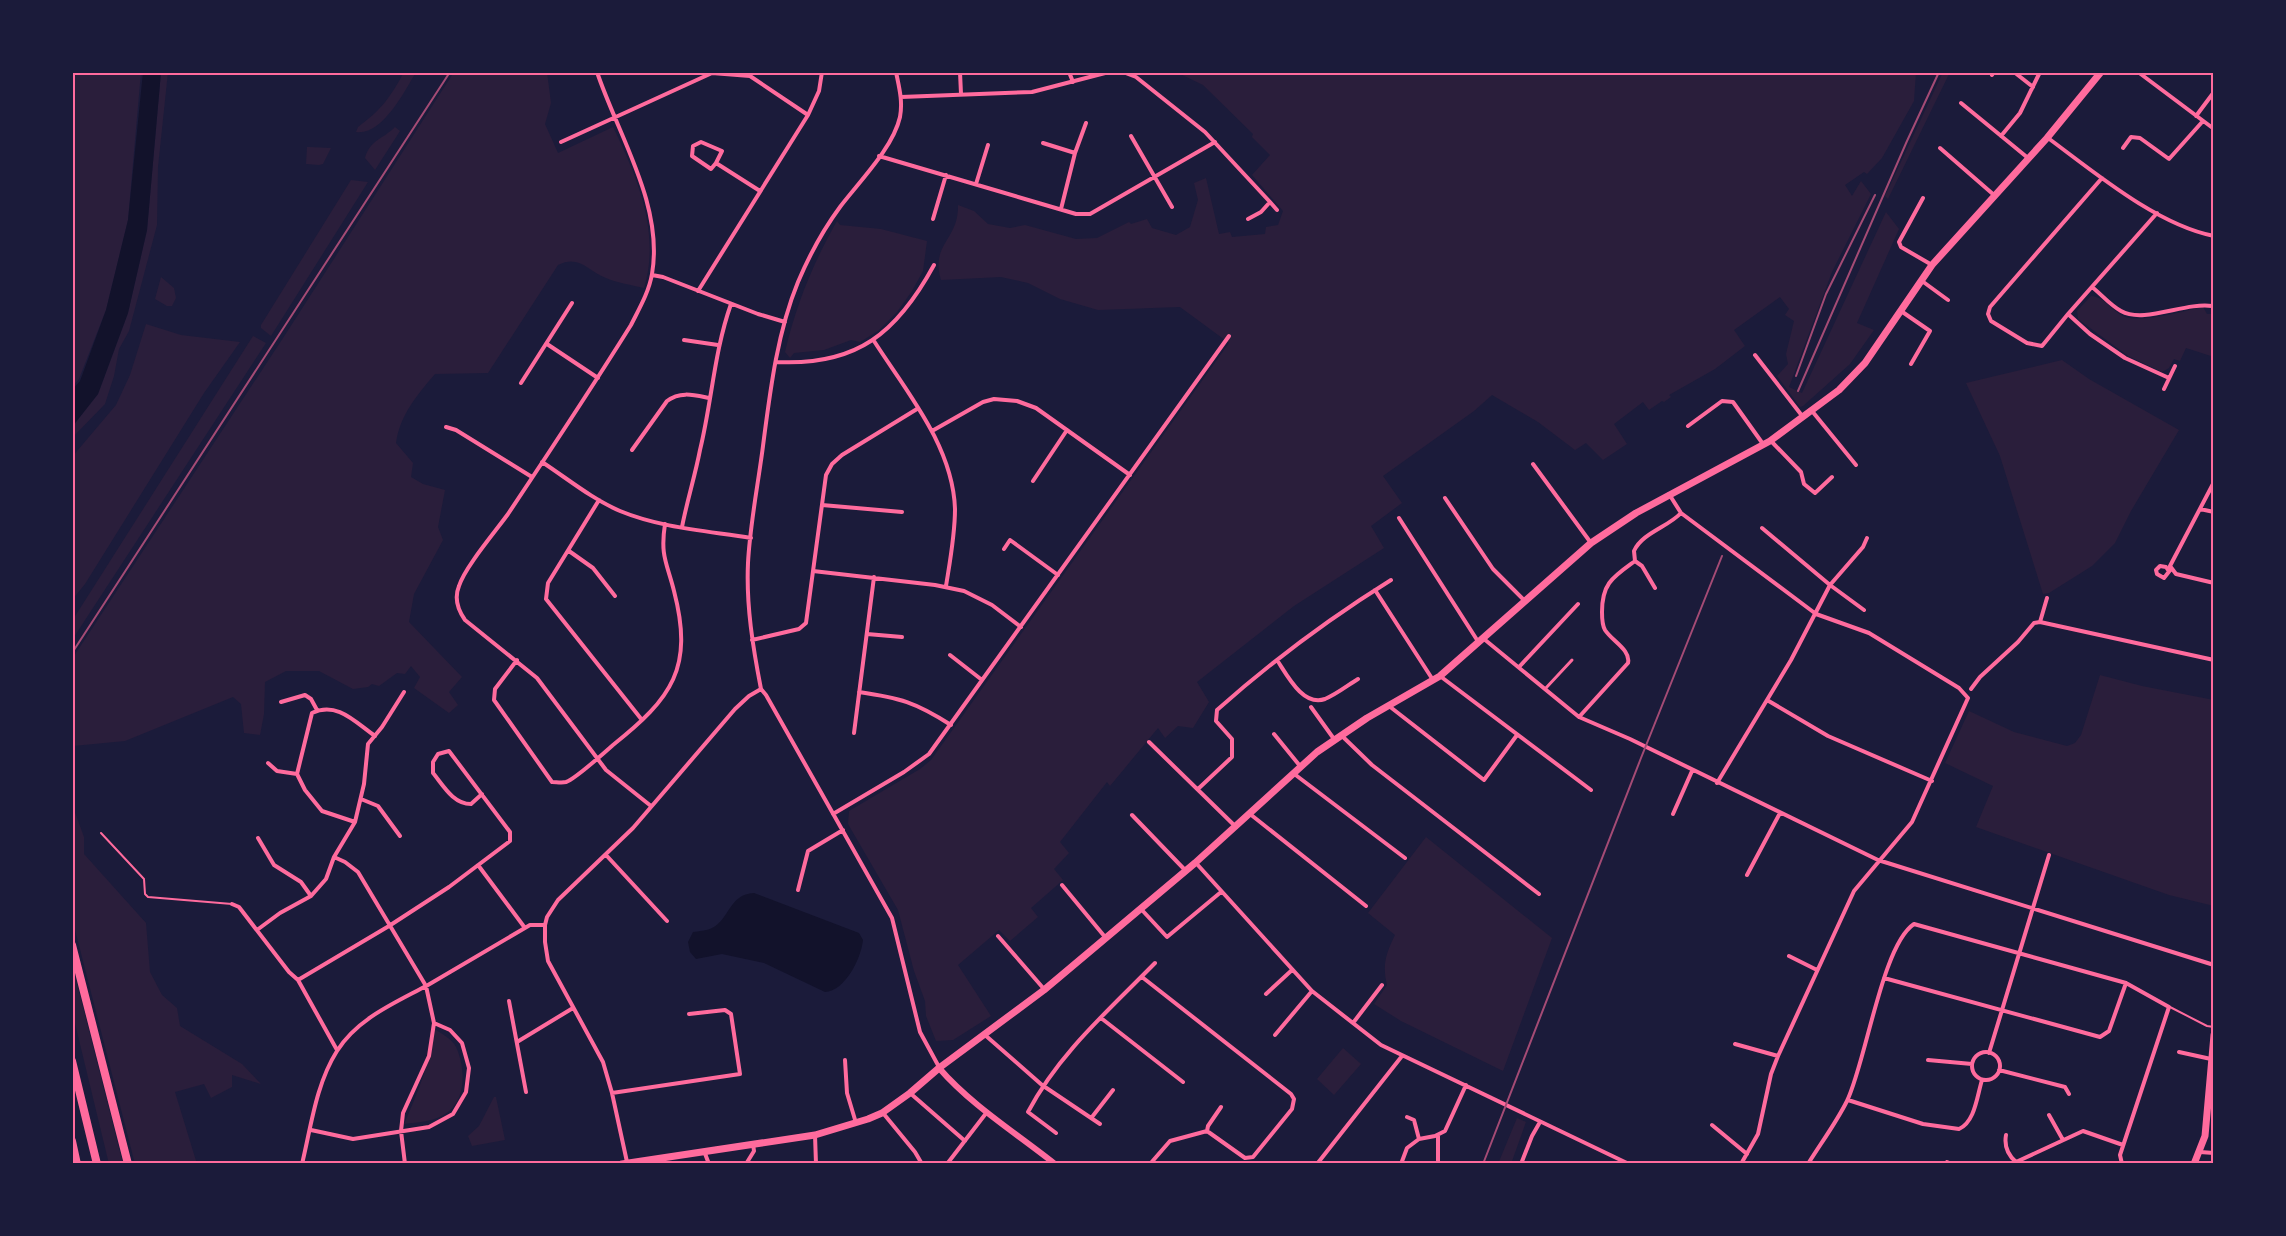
<svg xmlns="http://www.w3.org/2000/svg" width="2286" height="1236" font-family="'Open Sans',sans-serif">
	<style>
		.green { fill: #2a1e3b }
		.water { fill: #12122b }
		.lines { fill: none; stroke-linecap: round; stroke-linejoin: round }
		.service { stroke: #ff6b9d; stroke-width: 2 }
		.pedestrian { stroke: #ff6b9d; stroke-width: 3 }
		.minor { stroke: #ff6b9d; stroke-width: 4 }
		.secondary { stroke: #ff6b9d; stroke-width: 6 }
		.primary { stroke: #ff6b9d; stroke-width: 7 }
		.motorway { stroke: #ff6b9d; stroke-width: 8 }
		.rail { stroke: #a44b75; stroke-width: 2 }
		.neatline { fill: none; stroke: #ff6b9d; stroke-width: 2 }
	</style>
	<rect width="100%" height="100%" fill="#1b1b3a"/>
	<path class="green" d="M72,72H141L128,220L106,310L79,379L72,387Z
		M161,72H168L158,167L157,225L129,331L119,349L114,376L105,404L72,438V427L98,394L128,313L147,230Z
		M404,72H416C405,91 382,136 356,132L358,127C381,110 390,98 404,72Z
		M454,72H547L551,103L545,124L558,153L613,127C637,176 661,233 644,288C632,285 617,283 606,278C588,271 579,254 558,265L488,373L435,374C417,395 400,415 396,443L413,463L411,477L423,484L445,490L438,527L443,540L414,594L409,622L462,677L449,692L458,705L449,713L414,688L420,677L411,666L405,674L397,673L379,686L372,684L368,687L353,689L319,671H286L265,682L264,714L260,735L244,733L241,704L233,697L125,741L73,746L72,750V659L285,335Z
		M1176,72H1916L1914,101L1882,158L1867,174L1864,172L1845,185L1852,196L1861,181L1871,194L1832,272L1789,387L1802,393L1886,212L1899,229L1857,323L1874,330L1850,364L1803,406L1800,407L1777,376L1788,364L1786,354L1794,321L1785,315L1789,309L1780,297L1734,330L1745,346L1715,369L1669,395L1671,397L1664,402L1662,401L1649,410L1643,402L1614,424L1627,444L1603,460L1586,443L1575,450L1538,422L1492,395L1474,411L1383,476L1402,503L1371,526L1384,548L1294,606L1197,682L1209,702L1193,728L1178,726L1165,738L1158,728L1110,786L1107,782L1060,842L1069,853L1054,869L1063,880L1031,908L1038,917L1010,941L999,930L958,965L991,1016L953,1040L936,1041L926,1016L925,1001L914,971L898,910L848,824L849,811L920,769L931,760L1229,343L1180,307L1098,310L1060,299L1028,283L1001,277L941,280C930,244 959,240 958,205L974,211L988,224L1010,228L1025,225L1076,239L1097,238L1129,222L1131,224L1147,219L1152,228L1176,235L1190,227L1198,200L1194,183L1206,178L1219,234L1230,232L1232,237L1265,234L1266,227L1278,225L1283,211L1252,175L1270,155L1252,137L1253,134L1203,85Z
		M1943,72H1950L1888,199L1885,196Z
		M395,127L400,131L375,170L365,158C370,140 383,139 395,127Z
		M307,147H309L331,148L323,164L319,165L306,164Z
		M351,180L368,182L271,336L261,328V325Z
		M837,221L840,225L881,229L927,241L923,271L912,291L897,312L878,331L860,342L851,340L824,350L794,353L790,358L785,352C796,305 813,263 837,221Z
		M161,277L174,288L176,298L172,306H167L155,299Z
		M2091,296C2105,297 2111,310 2123,316C2139,324 2184,311 2203,307L2207,314H2214V357L2186,348L2180,361L2174,359L2169,368L2162,372L2128,356L2078,319L2077,311Z
		M146,324L181,335L240,342L204,393L85,584L72,600V457L116,405L130,375Z
		M253,336L266,343L72,640V621Z
		M2062,360L2089,379L2179,430L2131,511L2115,543L2092,566L2049,593L2043,594L2000,456L1966,383Z
		M2100,675L2142,686L2214,700V906L2169,895L1976,827L1993,786L1945,763L1969,711L2014,732L2067,746L2075,743L2081,735Z
		M72,804L84,837V854L146,923L150,972L162,995L177,1008L180,1026L242,1064L261,1084L232,1075V1087L211,1098L204,1084L175,1092L197,1164H135L72,918Z
		M1426,837L1552,938L1503,1071L1401,1021L1374,1004L1387,985C1382,964 1386,954 1395,935L1368,913Z
		M72,964L123,1164H109L72,1011Z
		M435,1029C442,1034 453,1040 456,1047C465,1066 467,1098 448,1112C435,1122 419,1122 404,1124C418,1092 430,1063 435,1029Z
		M1343,1048L1361,1064L1334,1095L1317,1079Z
		M494,1097H496L505,1140L472,1146L468,1136L479,1126Z
		M1517,1118L1526,1122L1511,1164H1498Z"/>
	<path class="water" d="M143,72H161L147,230L128,313L98,394L72,427V390L80,381L106,310L128,220Z
		M754,893L859,933L863,940C861,959 845,991 825,992L764,963L722,954L696,959L690,952L688,942L693,932C699,931 706,931 712,928C730,919 729,894 754,893Z"/>
	<g class="lines">
		<path class="service" d="M101,833L144,879L145,894L148,897L232,904
			M2170,1007L2207,1026L2214,1027"/>
		<path class="pedestrian" d="M1545,689L1572,660"/>
		<path class="minor" d="M597,72C618,135 664,205 652,274C649,292 639,309 631,325C591,389 550,451 508,514C495,532 465,567 459,586C454,598 458,610 465,620L537,678L606,770L651,806
			M960,72L961,94
			M1069,72L1073,82
			M1123,72L1136,77L1205,132L1270,202L1261,212L1248,219
			M2014,72L2033,87
			M2138,72L2214,129
			M1992,75L1994,72
			M901,97L1032,92L1109,72
			M1961,103L2028,158
			M2196,116L2214,92
			M1131,136L1172,207
			M2001,136L2020,113L2040,72
			M2048,138C2094,172 2157,225 2214,236
			M561,142L712,73L750,76L808,115
			M1043,143L1075,153
			M1940,148L1994,195
			M2123,148L2131,137L2140,138L2169,159L2203,121
			M879,156L1076,214H1090L1215,142
			M716,163L711,169L692,156L693,146L701,142L722,151L716,163L760,191
			M2102,178L1990,307L1988,314L1991,321L2027,343L2042,346L2068,314L2157,213
			M976,184L988,145
			M1923,198L1899,242L1901,247L1932,265
			M1270,202L1277,210
			M1061,209L1075,153L1086,123
			M933,219L946,175
			M652,275L663,277L758,314L785,322
			M1922,281L1948,300
			M2092,287C2101,294 2110,305 2121,311C2144,324 2185,302 2212,306
			M698,291L808,115L819,91L822,72
			M1901,311L1930,331L1911,364
			M2068,314L2090,334L2125,358L2169,378
			M684,340L718,345
			M874,341C906,391 953,446 955,509C955,535 950,561 946,586
			M547,344L598,378
			M1755,355L1803,417
			M777,362C857,366 897,333 934,265
			M521,383L572,303
			M2164,389L2175,366
			M1812,411L1856,465
			M1688,426L1722,401L1733,402L1763,444
			M446,427L456,430L532,477
			M932,431L983,402L994,399L1017,401L1036,408L1130,475
			M1771,441L1801,472L1804,484L1815,493L1832,477
			M632,450L667,401C680,391 694,395 709,398
			M542,462C568,479 592,499 620,511C661,528 708,531 751,538
			M1533,464L1591,543
			M1033,481L1067,430
			M2214,482L2170,566L2176,574L2214,583
			M1669,494L1681,513L1816,614L1869,633L1959,688L1968,698L1912,822L1854,891L1778,1056L1771,1074L1758,1134L1741,1164
			M1445,498L1493,569L1525,601
			M599,500L548,583L546,599L642,720
			M822,505L902,512
			M2200,509L2214,512
			M1399,518L1479,643
			M682,527C687,501 695,476 700,450C712,401 714,352 731,304
			M1762,528L1830,585L1864,610
			M1004,549L1010,540L1058,575
			M569,551L593,568L615,596
			M1635,561L1642,566L1655,588
			M2168,570L2166,567L2160,566L2156,570L2157,574L2164,578L2171,569
			M813,571L935,585L964,591L992,605L1021,627
			M1375,590L1433,680
			M2040,622L2214,660
			M867,634L902,637
			M1484,639L1579,717L1630,739L1878,860L2214,965
			M752,640L799,629L806,623L826,475L832,464L842,455L917,409
			M950,655L982,680
			M517,660L495,689L494,700L552,782C556,782 562,783 566,782C575,779 604,753 613,745C672,698 694,668 674,591C667,563 660,556 665,524
			M1277,660C1287,675 1303,707 1325,699C1337,694 1348,685 1358,679
			M1519,667L1578,604
			M1440,676L1591,790
			M761,689L766,695L892,918L920,1032L939,1067
			M1971,689L1980,677L2018,642L2034,623L2040,622L2047,598
			M859,692C900,698 915,702 951,725
			M1767,700L1828,736L1932,781
			M281,702L305,695L311,699L317,710
			M1389,706L1484,780L1517,735
			M1311,707L1334,739
			M1579,717L1628,663C1631,650 1612,641 1605,630C1602,625 1602,619 1602,612C1602,583 1613,577 1635,561L1634,551C1642,533 1668,527 1681,513
			M854,733L874,577
			M1274,734L1300,766
			M1341,735L1372,765L1539,894
			M1149,742L1236,827
			M268,763L277,771L297,774
			M1293,773L1405,858
			M1717,783L1791,660L1830,585L1863,547L1867,538
			M1198,789L1232,757V739L1216,721L1217,710C1271,662 1330,618 1391,580
			M361,799L378,806L400,836
			M833,814L904,772L929,754L1229,336
			M1250,814L1366,906
			M1673,814L1692,771
			M1132,815L1185,870
			M355,822L322,811L305,790L297,774L312,713C337,701 355,722 375,736
			M258,838L274,865L301,882L311,896
			M606,855L667,921
			M334,857L345,862L358,872L426,986L434,1023L429,1056L403,1113L401,1131L405,1164
			M1196,863L1312,991L1381,1045L1629,1164
			M478,865L525,928
			M1747,875L1780,813
			M1062,885L1105,937
			M798,890L808,851L843,830
			M232,904L239,907L289,972L298,980L337,1050
			M1141,909L1167,937L1221,892
			M257,930L280,913L311,896L326,879L334,857L355,822L364,784L368,744L382,727L404,692
			M998,936L1044,989
			M1789,956L1817,970
			M1142,977L1291,1094L1294,1099L1292,1109L1253,1157L1245,1158L1207,1131
			M1884,978L2100,1037L2109,1031L2126,983
			M298,980L389,926L449,887L510,841V832L449,751L438,754L433,762V773C443,785 453,804 471,804L482,794
			M1266,994L1292,970
			M509,1001L526,1092
			M1101,1018L1183,1082
			M1353,1023L1382,985
			M985,1035L1042,1085L1100,1124
			M1275,1035L1312,991
			M517,1042L573,1008
			M1735,1044L1778,1056
			M2179,1052L2211,1059
			M1972 1066a14 14 0 1 1 28 0a14 14 0 1 1-28 0Z
			M1989,1053L2049,855
			M845,1060L847,1093L856,1123
			M1928,1060L1972,1064
			M1999,1070L2065,1087L2069,1094
			M612,1093L740,1074L731,1014L725,1010L689,1014
			M910,1093L965,1141
			M1848,1100L1923,1124L1959,1129C1975,1122 1977,1096 1982,1080
			M883,1113L915,1152L922,1164
			M2049,1115L2063,1140
			M1092,1117L1113,1090
			M1407,1117L1414,1120L1419,1139
			M1712,1125L1747,1154
			M311,1130L353,1139L429,1127L453,1114L466,1092L469,1068L462,1043L450,1030L434,1023
			M1207,1131L1208,1126L1221,1107
			M1056,1133L1028,1112C1059,1053 1109,1010 1155,963
			M815,1135L816,1164
			M1438,1135V1164
			M2006,1135C2004,1146 2008,1155 2016,1162L2083,1131L2123,1145
			M704,1151L709,1164
			M2200,1152L2214,1153
			M627,1162L612,1093L603,1062L548,961L545,942V925L547,917L558,900L633,828L735,709L749,696L761,689C753,648 746,605 748,563C750,524 758,485 763,446C770,392 777,333 798,282C809,256 823,230 840,207C859,182 893,148 900,117C903,101 899,87 896,72
			M1947,1162L1952,1164
			M302,1164C311,1127 316,1084 337,1051C358,1018 395,1003 428,985C462,965 496,945 530,925H545
			M746,1164L754,1151L753,1144
			M947,1164L987,1112
			M1150,1164L1170,1141L1207,1131
			M1317,1164L1402,1056
			M1401,1164L1407,1148L1419,1139L1435,1136L1445,1131L1466,1085
			M1521,1164L1532,1136L1540,1122
			M1808,1164C1821,1143 1836,1123 1847,1101C1866,1062 1882,945 1914,924L2126,983L2169,1007L2120,1155L2122,1164"/>
		<path class="secondary" d="M939,1068C971,1105 1016,1133 1055,1164"/>
		<path class="primary" d="M622,1164L815,1135L868,1119L882,1113L910,1093L939,1068L1044,990L1195,863L1317,752L1367,718L1440,676L1591,543L1636,513L1770,441L1839,390L1865,363L1932,265L2047,138L2101,72
			M2194,1164L2205,1136L2214,1035"/>
		<path class="motorway" d="M72,945L128,1164
			M72,1061L97,1164
			M72,1141L77,1164"/>
		<path class="rail" d="M1796,376L1826,294L1875,195
			M1798,391L1907,141L1939,72
			M72,653L450,72
			M1483,1164L1641,758L1722,556"/>
	</g>
	<rect width="2286" height="1236" fill="none" stroke="#1b1b3a" stroke-width="147"/>
	<rect x="74" y="74" width="2138" height="1088" class="neatline"/>
</svg>
